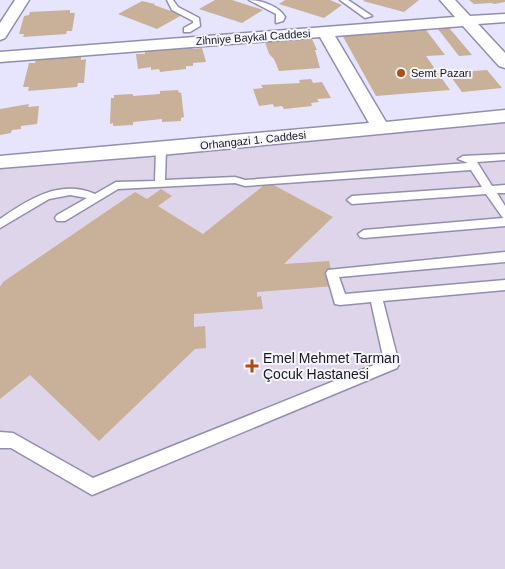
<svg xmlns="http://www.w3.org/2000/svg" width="505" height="569" font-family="Arial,sans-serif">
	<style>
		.medical { fill: #dfd5ea }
		.building { fill: #c9b098 }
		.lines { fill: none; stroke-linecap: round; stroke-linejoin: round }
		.service-casing { stroke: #928fad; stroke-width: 3 }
		.minor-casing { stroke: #928fad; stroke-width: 3 }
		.service { fill: #fff; fill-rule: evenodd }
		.minor { fill: #fff; fill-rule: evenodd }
		.poi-dot { fill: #af4d13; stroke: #f5f4fb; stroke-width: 2 }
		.labels { text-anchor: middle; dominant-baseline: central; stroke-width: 4; stroke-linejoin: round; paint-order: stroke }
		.far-street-label { font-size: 11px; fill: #191823; stroke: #f5f4fb }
		.far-poi-label { font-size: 11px; fill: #191823; stroke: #f5f4fb; text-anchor: start }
		.poi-label { font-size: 14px; fill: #191823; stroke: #f5f4fb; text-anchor: start }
	</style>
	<rect width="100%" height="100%" fill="#e7e4fe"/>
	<path class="medical" d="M505,115V569H0V162Z"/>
	<path class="building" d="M215,0H232L263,10L242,23L199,9Z
		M285,0H330L342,5L324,18L279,4Z
		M365,0H419L404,12L363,1Z
		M469,0H505V2L494,4L492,3L474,4Z
		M142,1L155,4L154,5L182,15L157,29L118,14Z
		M70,10V13H75L72,31H67L66,34L23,37L24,34H19L24,16L29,15L30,12Z
		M445,23L472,55L459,56L434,24Z
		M423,26L445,55L426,56L450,90L376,96L341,33Z
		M301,39H312L317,50H315L320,68L279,71L274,59L269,54L265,42Z
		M192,46L193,49L202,48L206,62L193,63V66H186V69L160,72L159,69L151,70V67L138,69L136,54H145V51L157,49L158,51Z
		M81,56V60L86,59L84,83H78L77,87L28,91L29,87H23L29,63H35L36,59Z
		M487,70L502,88L462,92L448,73Z
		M311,79L313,83L322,82L331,98L317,99L319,102L311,103L312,106L284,109L282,106L274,107L273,104L259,106L253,89L263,88L261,85L300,83L299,80Z
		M178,90L179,93L181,92L184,117L181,118V121L162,122V119L133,122V125L113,126V123L110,124L111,98H114V95L133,94V96L160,94V91Z
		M29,104L28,107L39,106L37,124L21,126V129L12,130L11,133L0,135V109Z
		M268,182L333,217L284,264L329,261L335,286L257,292V297L261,296L263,309L194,314V327L205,326L206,348L195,349L99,441L30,375L0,399V287L3,282L135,192L147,199L161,189L172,196L158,206L203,234Z"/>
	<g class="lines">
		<defs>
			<path id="service" d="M167,0H173L178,7L199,18L200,26L190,32H184V28L193,23V21L172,10Z
				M249,0C260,0 279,6 285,17L283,21L276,23V14Z
				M340,0H348L372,16L365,18Z
				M161,146L166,149L165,180L235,177L245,180L468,163L458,159L463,156L505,154V160L477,162L492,186L505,185V193H497L505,206V226L364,238L360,237L358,234L364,230L503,218L486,194L352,204L347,200L352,196L482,187L471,170L245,186L235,183L118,189L65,221H57L55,218L57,215L87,198L70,195L49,199L0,228V219C29,199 60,179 95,194L116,182L155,181L156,149Z
				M505,252V262L339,277L345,294L505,280V290L383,301L399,364L397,368L92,495L11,448H0V432L13,433L93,478L384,361L371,302L340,305L335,304L326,273L328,270Z"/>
			<path id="minor" d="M15,0H29L5,38L0,40V23Z
				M440,0H455L470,16L505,14V22L478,24L505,53V68L499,66L463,26L335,36L386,122L505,110V122L161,155L0,168V156L369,123L320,37L0,62V52L455,17Z"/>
		</defs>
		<use href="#service" class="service-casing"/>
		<use href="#minor" class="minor-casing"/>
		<use href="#service" class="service"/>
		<use href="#minor" class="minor"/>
	</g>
	<g class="poi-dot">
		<circle cx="401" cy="73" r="5"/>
		<path d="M249.5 358.5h5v5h5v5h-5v5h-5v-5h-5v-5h5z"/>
	</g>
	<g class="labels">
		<g class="far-street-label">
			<text transform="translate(253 37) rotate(-4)">Zihniye Baykal Caddesi</text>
			<text transform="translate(253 140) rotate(-6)">Orhangazi 1. Caddesi</text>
		</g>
		<g class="far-poi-label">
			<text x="411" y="73">Semt Pazarı</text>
		</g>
		<g class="poi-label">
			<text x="263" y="358">Emel Mehmet Tarman<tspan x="263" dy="16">Çocuk Hastanesi</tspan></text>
		</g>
	</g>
</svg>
